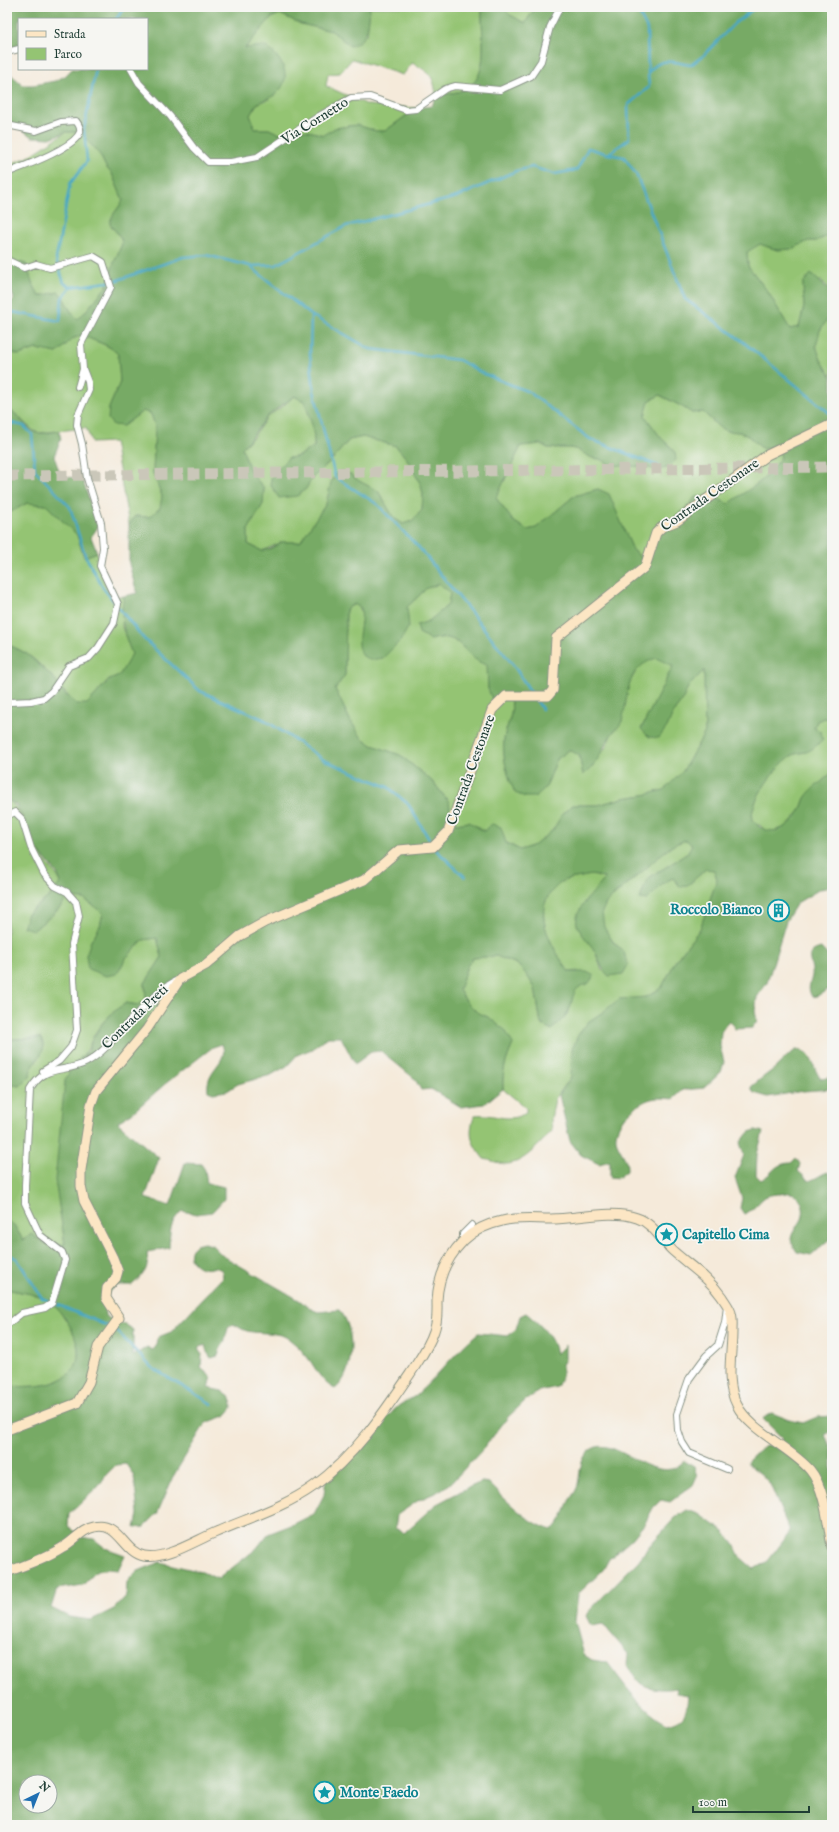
<svg xmlns="http://www.w3.org/2000/svg" width="839" height="1832" font-family="'IM FELL English',serif">
	<style>
		.green { fill: #94c473; stroke: #5a8054 }
		.forest { fill: #77aa65; stroke: #4b744c; fill-rule: evenodd }
		.lines { fill: none; stroke-linecap: round; stroke-linejoin: round }
		.stream { stroke: #46a7c5; stroke-width: 2.5 }
		.highway-tunnel { stroke: #cac7b9; stroke-width: 11; stroke-dasharray: 11 5.5; stroke-linecap: butt }
		.street-casing { stroke: #8a9487; stroke-width: 8 }
		.secondary-casing { stroke: #8a9487; stroke-width: 11 }
		.street { stroke: #fff; stroke-width: 6 }
		.secondary { stroke: #fce6c4; stroke-width: 9 }
		.labels { text-anchor: middle; dominant-baseline: central; stroke-width: 3.5; stroke-linejoin: round; paint-order: stroke }
		.street-label { font-size: 14px; fill: #1f3d34; stroke: #f6f6f2 }
		.culture-label { font-size: 14px; font-weight: bold; fill: #0d838f; stroke: #f6f6f2; text-anchor: start }
	</style>
	<rect width="100%" height="100%" fill="#f6f6f2"/>
	<filter id="ink" filterUnits="userSpaceOnUse"><feTurbulence type="fractalNoise" baseFrequency=".025" numOctaves="2"/><feDisplacementMap in="SourceGraphic" scale="8" xChannelSelector="R" yChannelSelector="G"/><feConvolveMatrix kernelMatrix="1 2 1 2 8 2 1 2 1" color-interpolation-filters="sRGB"/></filter>
	<filter id="wash" filterUnits="userSpaceOnUse"><feTurbulence type="fractalNoise" baseFrequency=".012" numOctaves="4" result="noise"/><feDisplacementMap in="SourceGraphic" scale="16" xChannelSelector="R" yChannelSelector="G"/><feGaussianBlur stdDeviation="0.9" result="paint"/><feColorMatrix in="noise" values="0 0 0 0 0 0 0 0 0 0 0 0 0 0 0 0 0 1.4 0 .05"/><feComposite in="paint" operator="in"/></filter>
	<g filter="url(#wash)">
		<rect width="100%" height="100%" fill="#f5eada"/>
		<path class="green" d="M370,7H488L482,11C481,34 491,76 466,89C458,93 445,94 436,96C434,76 430,72 412,63L403,75L352,59L340,73L328,74L326,86L368,105L417,108L385,131H376L357,125L335,128L324,135C306,130 298,127 280,134L269,129H255L250,115L257,104L269,99L245,49C255,36 265,19 280,14L301,24L332,31L350,45L367,34Z
			M502,7H536L525,23L510,15Z
			M66,132H80L100,155L106,167L112,174L123,200C119,209 111,214 110,224L121,238L122,244L113,265L107,286L84,313L78,319C67,309 67,302 59,292L39,296L32,282L26,264L7,266V165L28,157Z
			M832,234V292L822,281L803,283L804,307L799,327L790,329L768,292L748,266L747,251L760,244L777,250L792,249L808,241H816Z
			M832,307V377C822,362 810,346 821,329C826,320 830,318 832,307Z
			M82,335C95,342 107,343 118,354L120,382L109,408L123,426L143,411L151,414L155,426L153,473L162,496L161,508L149,517L135,516L129,525L114,442L92,443L86,428L38,433C26,428 20,414 7,409V351L19,355L36,349L57,353L72,339Z
			M659,395L681,406L692,413L703,412L720,428L727,431L740,432L748,436L763,449L776,445L781,456C769,481 750,487 729,504L711,496L646,563L633,550L609,495L598,489L574,496L536,528L527,530L513,521L496,498L521,446L540,444L548,448H571L578,450L592,458L600,459L610,465L646,467L656,470L675,451L661,438L645,416L649,401Z
			M294,396L304,401C310,416 315,431 314,447C302,451 303,457 288,458L306,489L312,478L330,462L349,440L363,437L396,446L407,459L421,485L423,494L422,510L412,521L403,524L394,518L378,491L359,481L350,474L328,496L326,504L300,542H282L262,551L248,544V530L263,504L264,488L251,473L242,448L254,436L267,417L283,406Z
			M27,503L46,505L59,517L77,535L84,557L97,552L112,598L124,596L122,627L132,654L119,676L107,681L87,705H77C60,689 46,667 27,654C21,650 13,647 7,644V514Z
			M439,584L450,593L448,605L429,621L418,625L431,640C462,629 463,659 488,665V689L510,698C516,712 505,726 504,740C502,755 507,769 511,783L546,787L557,759L569,750L579,754L583,775L606,747L611,735L622,721L627,687L635,673L643,662L656,657L673,666L641,729L667,727L673,713L682,701L688,687L704,670L705,732L683,771L664,790L644,795L623,798L598,805H573L563,813L553,830L535,845L520,850L469,822L456,824L451,815L449,802L433,782L400,755L372,745L361,737L350,720L335,689L345,675L346,609L355,604L360,608L363,618L360,625L407,607L427,588Z
			M824,718L832,719V772L805,798L800,811L786,827L773,831H766L760,825H757L752,820C750,800 775,767 791,756C795,753 801,753 806,752L817,721Z
			M7,799C27,813 30,841 44,860C50,868 57,873 61,883L50,896L28,913L34,930C47,918 57,914 67,898L84,899L103,913L100,926L91,941L117,974L126,958L143,940L157,938L162,957L145,983L146,999L138,1005L126,1003C113,1011 100,1023 93,1037C89,1046 88,1051 80,1058L59,1205L65,1244C51,1247 43,1244 32,1234L23,1240L14,1225L7,1221V1084L20,1086L30,1076V1069L39,1058L41,1038L13,1039L7,1036Z
			M686,840L692,844L688,853L647,879V900L663,884L672,878L676,881L680,887L687,886L706,869L714,870L717,879L700,929L676,960L662,987L647,997L636,999L603,1012L588,1022L571,1077L555,1099L551,1119L552,1131C540,1143 524,1164 506,1164C499,1164 491,1160 484,1159C472,1144 467,1134 475,1115C496,1113 507,1124 526,1113V1108L503,1089C502,1071 506,1060 513,1044L488,1017L478,1013L466,1001L459,990L467,966L473,958L496,956L517,964L526,974L535,988L541,1024L552,1030L569,1012L573,993L580,986L578,971L569,972C554,950 531,915 552,891C561,881 562,880 575,878C590,876 589,873 605,879L597,890L584,902L577,925L595,951L602,971L624,952C614,943 598,927 602,912C602,909 605,906 606,903L664,852L675,844Z
			M7,1289C18,1292 32,1293 43,1298C65,1309 93,1354 69,1374C53,1388 26,1387 7,1386Z"/>
		<path class="forest" d="M7,7H370C368,24 370,40 350,46L332,31L301,24L280,14L272,17L245,48L265,46C281,57 295,77 276,94C270,99 261,100 257,104C254,107 252,112 250,115L255,129H269L280,134C298,127 306,130 323,135L335,128L357,125L376,131H385L417,108L432,106L436,96C445,94 458,93 466,89C491,76 481,33 482,11L488,7H502L510,15L525,23L536,7H832V234L816,241H808L792,249L777,250L760,244L747,252L748,266L768,292L790,329L799,327L804,307L803,283L811,274L832,292L830,316L820,330L816,346L821,360L832,377V719L824,718L817,721L814,728L821,732L823,739C818,744 813,750 806,752C801,753 795,753 791,756C775,768 750,800 752,820C768,838 787,832 799,812C802,808 803,803 805,798C811,788 824,781 832,772V887L820,889L797,903L786,921L767,983L757,997L755,1011L757,1021L752,1028L735,1029L729,1020L721,1032L720,1046L724,1062L721,1072L704,1088L683,1090L673,1099C665,1098 656,1097 648,1100C635,1105 614,1123 616,1139C617,1148 624,1154 626,1162C627,1164 627,1168 627,1171L618,1178L610,1177V1161L599,1164L581,1155L570,1141L559,1095L571,1077L572,1049L578,1035L588,1022L603,1012L619,999L647,997L662,987L676,960L700,929L717,879L714,870L706,869L687,886L680,887L676,881L672,878L663,884L647,900L640,899L647,879L688,853L692,844L686,840L675,844L664,852L643,871L632,880L614,895L606,903L602,912L604,927L613,942L624,952L628,965L623,974L609,976C600,969 600,959 594,950C589,942 582,936 578,927C570,911 597,891 605,878C589,873 590,876 575,878C562,880 561,882 552,891C531,915 554,950 569,972H587L594,976L588,984C570,988 575,997 569,1010C566,1018 557,1024 552,1030L541,1024L535,988L526,974L517,964L496,956L473,958L467,966L459,990L466,1001L478,1013L488,1017L505,1030L513,1044C506,1060 502,1071 503,1089L484,1104L461,1107L431,1089L421,1090L415,1079L381,1051L371,1052L355,1064L341,1037H328L312,1049L297,1055L287,1066L271,1075L238,1084L227,1091L213,1093L208,1091C205,1068 230,1063 222,1044L213,1047L165,1084L132,1113L119,1121L118,1123L159,1158L145,1198L170,1206L185,1163L201,1164L205,1170L207,1183L224,1187V1199L212,1212L196,1214L182,1211C169,1223 170,1232 169,1248L147,1252C149,1270 145,1273 132,1285H116C103,1296 104,1299 105,1316C114,1322 125,1322 133,1330V1356L147,1347L153,1350L157,1345L158,1337L171,1332L223,1277L222,1270L215,1267C204,1271 196,1267 190,1258L191,1250L196,1245L204,1243L212,1245L223,1256L299,1300L311,1309L318,1312L339,1310C356,1326 355,1374 335,1389C323,1383 318,1373 311,1362C305,1354 297,1345 289,1339C278,1331 259,1334 247,1331C242,1330 238,1326 233,1324L228,1328L224,1343L220,1349L218,1356L211,1358L207,1352L205,1345L198,1348L202,1354L201,1368L212,1378L208,1388L222,1391L231,1398L232,1408L225,1416L206,1423L203,1427L174,1475L157,1514L144,1527L135,1528L138,1514L134,1476L126,1464L116,1465L106,1475L98,1487L69,1514L68,1526L81,1537L94,1539L105,1548L125,1555L118,1570L108,1569L97,1571L83,1585L57,1589L51,1608L69,1617L91,1620L114,1609L126,1596L127,1582L136,1572L160,1562L202,1572L218,1579L256,1549L268,1534L294,1524L314,1514L324,1495L326,1478C353,1458 373,1433 395,1409C400,1403 409,1401 415,1396C438,1376 455,1352 478,1333L508,1336L516,1329L520,1316L526,1313C540,1325 553,1335 556,1354L565,1345V1360L562,1364V1376L557,1387L539,1391L526,1400L508,1417L484,1448L450,1484L437,1492L419,1500L397,1515L395,1528L404,1533L435,1505L463,1490L482,1482L489,1483C507,1501 527,1523 552,1530C562,1520 564,1514 569,1501C571,1497 575,1493 577,1488C581,1475 578,1458 592,1449C613,1436 643,1475 672,1469C676,1468 681,1464 684,1461L694,1467L697,1476L693,1485L670,1502L661,1500L653,1508L645,1523L632,1539L609,1559L603,1570L578,1594L575,1622L584,1655L592,1660L607,1662C624,1684 642,1711 667,1724C687,1719 686,1713 688,1695L676,1693L677,1688C666,1690 650,1690 640,1683C635,1678 631,1670 627,1665L628,1654L603,1624L591,1626L586,1616L588,1612L639,1560L649,1546L675,1518L687,1510L701,1515L723,1531L732,1540L740,1557L754,1569L768,1561L790,1532L770,1484L762,1475L747,1463L748,1461L763,1447L775,1444L783,1439L763,1419L772,1413L790,1420L803,1423L817,1417L832,1416V1431L825,1435L832,1450V1825H7V1386C26,1387 53,1388 69,1374C93,1354 65,1309 43,1298C32,1293 18,1292 7,1289V1221L14,1225L23,1240L32,1234C43,1244 51,1247 65,1244L55,1180L65,1080L73,1066L88,1051L94,1036L104,1021L117,1009L126,1003L138,1005L146,999L145,983L162,957L157,938L143,940L126,958L117,974L106,976L88,969L86,955L91,941L100,926L103,913L84,899L67,898C57,914 47,918 34,930L23,927L28,913L50,896L61,882L57,873L29,840L26,824L16,805L7,799V644L27,654L55,679L65,694L77,704H87L108,681L119,676L132,654C124,635 119,617 124,596L137,593L129,564V525L135,516L149,517L160,508L162,496L153,473L155,426L151,414L143,411L123,426L113,425L108,419L109,408L120,382L118,354C108,343 95,342 82,335L72,339L57,353L36,349L19,355L7,351V306L14,299L7,277V266L13,260L26,264L32,282L39,296L59,292C67,301 68,311 78,319L84,313L107,286L113,265L122,244L121,238L110,224C111,214 119,209 123,200L112,174L106,167L100,155L80,132H66L50,138L32,137L7,119V71L23,85H33L55,81L65,76L72,69H147V19H19V48L7,50ZM660,395L681,406L692,413L703,412L720,428L727,431L740,432L748,436L763,449L776,445L781,456C769,481 750,487 729,504L711,496L695,497C683,513 675,519 656,526L646,562L633,550L609,494L598,489L574,496L536,528L527,530L513,521L496,498L521,446L540,444L548,448H571L578,450L592,458L600,459L610,465L646,467L656,470L668,468L676,460L675,451L661,438L645,416L649,401ZM294,396L304,401C310,416 315,431 314,447C302,452 303,457 288,458L272,475L270,484L279,498L297,496L306,489L312,478L330,462L349,440L363,437L396,446L407,459L421,485L423,494L422,510L412,521L403,524L394,518L378,491L359,481L350,474L339,471L331,482L326,504L300,542H282L270,549L262,551L248,544V530L263,504L264,488L251,473L242,448C251,439 258,428 266,418C271,412 286,403 294,396ZM439,584L450,593L448,605L429,621L417,625L419,633L431,640C462,629 463,659 487,665L488,689L492,699H510C516,713 505,726 504,741C502,759 508,777 515,793L525,797H535L546,787L557,759L569,750L579,755L583,775C598,765 601,750 611,735C614,730 620,727 622,721C630,693 623,670 656,658L673,666L641,729L649,737L659,738L667,727L673,713L682,701L688,687L704,670L705,732L683,771L664,790L644,795L623,798L598,805H573L563,813L553,830L535,845L520,850L506,843L501,827L492,824L484,831L469,822L456,824L451,815L449,802L433,782L400,755L372,745L361,737L350,720L335,689L345,675L346,609L354,604L361,608C363,622 358,631 359,644C359,648 361,653 363,656L370,660L383,658L401,640L409,626L407,607L427,588ZM26,1782H50V1806H26Z
			M7,409C19,413 26,430 37,433C43,434 53,432 59,431L61,439L54,456L61,477L82,478L98,527L91,537L97,552L84,557L77,535L46,505L27,503L7,514V482L10,480L9,464L7,462Z
			M821,948L830,958L832,957V988C824,991 820,996 812,997C807,988 810,985 812,976C814,963 801,953 821,948Z
			M7,1036L13,1039L41,1038C50,1056 30,1059 30,1076L20,1086L7,1084Z
			M796,1050C814,1050 811,1067 821,1079L832,1077V1089L803,1091L768,1097L754,1093L751,1087C759,1080 766,1075 774,1069C782,1062 787,1055 796,1050Z
			M756,1130L763,1132L757,1154L756,1175L761,1180C774,1173 774,1163 791,1163L796,1158L800,1164L798,1171L809,1181C816,1179 821,1174 828,1172L831,1178L832,1237L811,1255L797,1252C794,1247 791,1243 791,1238C792,1229 799,1226 802,1219C806,1208 801,1191 786,1193C780,1194 770,1194 765,1197C757,1203 753,1211 744,1214L740,1208L742,1198L735,1178L744,1155L740,1143L749,1132Z"/>
		<g class="lines">
			<path class="stream" d="M636,7L647,29L648,72
				M116,19L125,7
				M608,154L624,157L636,174L685,299L741,340L832,415
				M251,267L311,315L370,349L459,360L482,373L529,392L590,439L658,466
				M71,287L64,283L56,259L70,184L87,161L84,129L96,69
				M7,311L60,321L62,298L71,287L115,281L183,257L206,255L250,266L276,265L346,226L457,197L516,171L532,167L554,174L577,170L588,148L608,154L629,139L628,105L649,87L648,73C661,56 672,62 691,65L704,55L735,23L756,7
				M311,315L310,354L314,391L335,477L377,504L421,550L514,666L532,694
				M7,422L24,426L32,434L35,470L70,507L85,555L103,588L115,603
				M118,607L144,639L200,691L265,720L324,760L388,787L408,804L432,844
				M535,698L542,709
				M435,849L465,877
				M7,1253L17,1259L42,1298L110,1327
				M115,1329L152,1368L212,1404"/>
		</g>
	</g>
	<g filter="url(#ink)">
		<g class="lines">
			<path class="highway-tunnel" d="M7,476L832,467"/>
			<defs>
				<path id="street" d="M7,52L19,49
					M131,69L139,83L170,116L194,148L208,162H231L257,157L319,116L351,98L370,97L406,110L416,109L445,89L455,86L500,90L518,82L531,76L541,61L550,27L560,7
					M7,125L36,131L61,122L76,121C79,125 81,128 80,132C75,148 22,167 7,173
					M7,260L24,268L36,264L50,268L93,256L103,262L111,287L81,344L83,369L78,387
					M7,700L11,702L31,701L44,698L52,691L69,666L89,658L98,648L114,623L118,604L100,566L103,548L101,523L87,478L82,444L77,425L78,415L89,390L88,382L83,369
					M7,816L15,812L22,819L31,848L44,874L55,886L67,892L76,902L79,916L72,944L77,1030L71,1047L59,1061L43,1071
					M463,1241V1234L472,1225
					M7,1325L22,1313L45,1308L52,1303L65,1260L62,1252L40,1235L25,1203V1185L30,1090C45,1063 64,1074 87,1062C106,1051 119,1032 133,1017C140,1011 147,1005 153,998C162,990 169,983 180,979
					M727,1469L689,1453L682,1442L678,1430L677,1414L689,1379L706,1356L718,1345L725,1323L727,1306"/>
				<path id="secondary" d="M7,1430L77,1403L89,1382L98,1347L119,1318L106,1298L107,1288L116,1278L118,1271L113,1258L84,1201L81,1186V1170L91,1105L96,1091L147,1029L180,979L206,965L240,936L265,922L364,880L399,850L433,847L448,832L492,710L506,696H548L553,690L556,638L645,567L656,533L662,527L677,521L767,455L832,424
					M7,1572C26,1565 46,1558 63,1547C74,1541 82,1529 94,1527C119,1521 123,1552 144,1556C165,1560 195,1541 214,1533C248,1518 283,1508 314,1486C354,1457 383,1414 410,1374C419,1360 429,1347 434,1331C438,1321 437,1311 437,1301C438,1277 447,1257 464,1240C474,1230 488,1224 502,1221C518,1217 534,1219 551,1219C577,1219 612,1209 637,1218C653,1223 661,1240 673,1251C690,1266 709,1278 722,1297C725,1302 730,1308 731,1313C733,1319 732,1326 732,1332C732,1356 725,1382 737,1405C749,1430 791,1448 810,1470C825,1488 828,1524 832,1547
					M832,1589V1599"/>
			</defs>
			<use href="#street" class="street-casing"/>
			<use href="#secondary" class="secondary-casing"/>
			<use href="#street" class="street"/>
			<use href="#secondary" class="secondary"/>
		</g>
	</g>
	<defs>
		<symbol id="building-ring" viewBox="-11 -11 22 22"><circle r="9.5" fill="#f6f6f2" stroke="#0f9aa8" stroke-width="1.5"/><path d="M-4-6H4V6H1V3H-1V6H-4ZM-2.5-4.3h1.7v1.8h-1.7ZM.8-4.3h1.7v1.8H.8ZM-2.5-1h1.7V.8h-1.7ZM.8-1h1.7V.8H.8Z" fill="#0f9aa8"/></symbol>
		<symbol id="sight-ring" viewBox="-11 -11 22 22"><circle r="9.5" fill="#f6f6f2" stroke="#0f9aa8" stroke-width="1.5"/><path d="M0-6L1.8-2.2L6-1.7L2.9 1.2L3.7 5.4L0 3.3L-3.7 5.4L-2.9 1.2L-6-1.7L-1.8-2.2Z" fill="#0f9aa8"/></symbol>
	</defs>
	<g fill-rule="evenodd">
		<use href="#building-ring" x="766" y="898" width="25" height="25"/>
		<use href="#sight-ring" x="654" y="1222" width="25" height="25"/>
		<use href="#sight-ring" x="312" y="1780" width="25" height="25"/>
	</g>
	<g class="labels">
		<g class="street-label">
			<text transform="translate(315 121) rotate(-32)">Via Cornetto</text>
			<text transform="translate(710 495) rotate(-35)">Contrada Cestonare</text>
			<text transform="translate(471 770) rotate(-70)">Contrada Cestonare</text>
			<text transform="translate(135 1017) rotate(-44)">Contrada Preti</text>
		</g>
		<g class="culture-label">
			<text x="762" y="910" text-anchor="end">Roccolo Bianco</text>
			<text x="682" y="1235">Capitello Cima</text>
			<text x="340" y="1793">Monte Faedo</text>
		</g>
	</g>
	<rect width="839" height="1832" fill="none" stroke="#f6f6f2" stroke-width="24"/>
	<rect x="18" y="18" width="130" height="52" fill="#f6f6f2" stroke="#a0aca6"/>
	<rect x="26" y="31" width="20" height="6" fill="#fce6c4" stroke="#a0aca6"/>
	<text x="54" y="38" font-size="12" fill="#1f3d34">Strada</text>
	<rect x="26" y="48" width="20" height="12" fill="#94c473" stroke="#a0aca6"/>
	<text x="54" y="58" font-size="12" fill="#1f3d34">Parco</text>
	<g transform="translate(38 1794) rotate(43)"><circle r="19" fill="#f6f6f2" stroke="#a0aca6"/>
	<path d="M0-3L7 15L0 10L-7 15Z" fill="#1f6fb2"/>
	<text y="-6" font-size="11" font-weight="bold" text-anchor="middle" fill="#1f3d34">N</text>
	</g>
	<path d="M693 1806v6h116v-6" fill="none" stroke="#1f3d34" stroke-width="2"/>
	<text x="699" y="1806" font-size="12" fill="#1f3d34" stroke="#f6f6f2" stroke-width="3" paint-order="stroke">100 m</text>
</svg>
